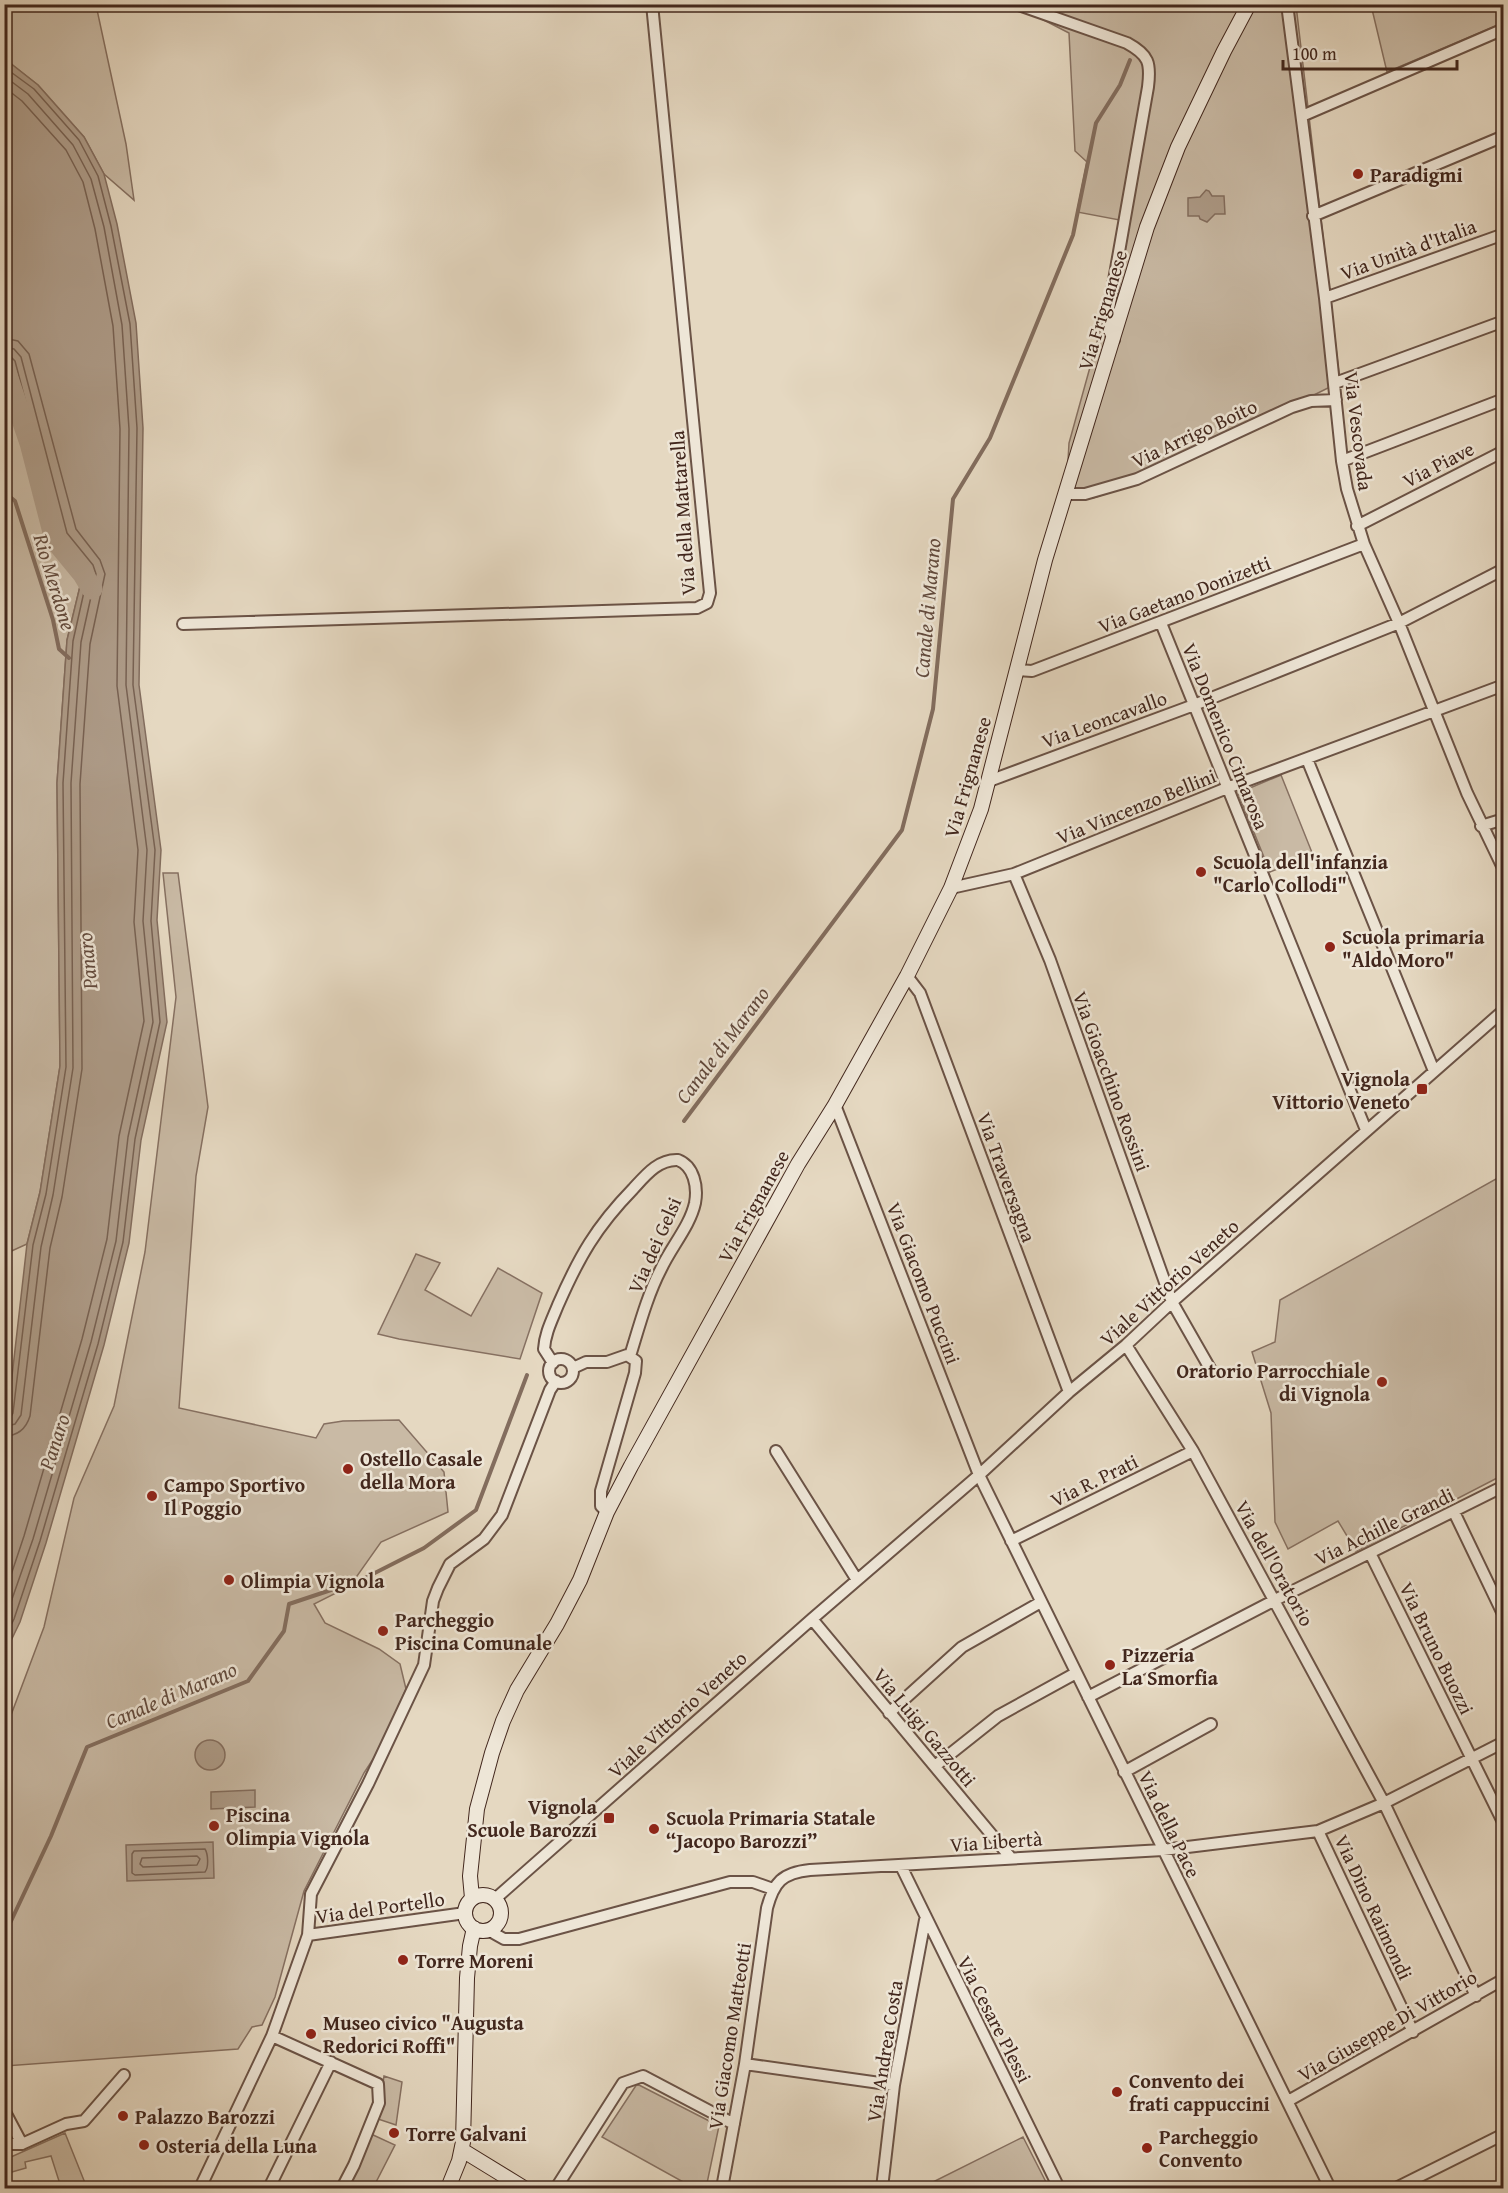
<svg xmlns="http://www.w3.org/2000/svg" width="1508" height="2193" font-family="'Gentium Book Plus',serif">
	<style>
		.green { fill: #c9baa5; stroke: #867061; stroke-width: 1.5 }
		.water { fill: #ae9c89; stroke: #836d5e; stroke-width: 1.5 }
		.lines { fill: none; stroke-linecap: round; stroke-linejoin: round }
		.shore { stroke: #786253; stroke-width: 1.5 }
		.stream { stroke: #836d5e; stroke-width: 4 }
		.river { stroke: #ae9c89; stroke-width: 21 }
		.street-casing { stroke: #6b5346; stroke-width: 14 }
		.secondary-casing { stroke: #42271d; stroke-width: 16 }
		.street { stroke: #eee6d7; stroke-width: 10 }
		.secondary { stroke: #eee6d7; stroke-width: 14 }
		.poi-dot { fill: #8f2418; stroke: #eee6d7; stroke-width: 2 }
		.labels { text-anchor: middle; dominant-baseline: central; stroke-width: 5; stroke-linejoin: round; paint-order: stroke }
		.poi-label { font-size: 20px; font-weight: bold; fill: #42271d; stroke: #eee6d7; text-anchor: start }
		.street-label { font-size: 20px; fill: #42271d; stroke: #eee6d7 }
		.water-label { font-size: 21px; font-style: italic; fill: #624a3d; stroke: #eee6d7 }
	</style>
	<rect width="100%" height="100%" fill="#e5d8c1"/>
	<filter id="stains"><feTurbulence type="fractalNoise" baseFrequency=".00333" numOctaves="4"/><feColorMatrix values="0 0 0 0 .2 0 0 0 0 .09 0 0 0 0 .02 0 0 0 .5 -.17"/></filter>
	<radialGradient id="worn" r=".72"><stop offset=".6" stop-color="#630" stop-opacity="0"/><stop offset="1" stop-color="#630" stop-opacity=".3"/></radialGradient>
	<path class="green" d="M1040,4L1296,5L1340,382L1133,485L1093,498L1066,496L1069,443L1105,313L1120,220L1077,212L1087,162L1075,151L1069,33L1038,17Z
		M4,5H96L126,144L134,200L104,174L84,137L38,85L5,59Z
		M1371,5H1503V23L1387,72Z
		M4,357L9,363L55,540L83,574L67,640L57,783L60,1066L40,1192L27,1244L5,1254Z
		M1281,775L1313,855L1270,872L1238,793Z
		M163,873H178L208,1107L196,1176L179,1408L316,1438L324,1424L343,1421L399,1420L444,1472L448,1512L381,1542L350,1586L314,1604L325,1623L379,1649L400,1664L406,1689L379,1750L364,1773L304,1891L275,1997L262,2025L252,2027L238,2049L5,2066L4,1728L8,1723L44,1627L74,1498L114,1406L145,1252L176,997Z
		M1503,1175V1475L1356,1551L1338,1521L1288,1549L1275,1522L1271,1413L1252,1352L1275,1342L1280,1300Z
		M416,1254L440,1263L425,1290L471,1316L498,1268L542,1293L520,1359L399,1339L378,1334Z
		M384,2076L402,2082L396,2125L378,2119Z
		M637,2084L719,2126L706,2188H694L602,2137Z
		M65,2133L87,2188H47L46,2186L59,2181L51,2156L25,2162L26,2168L5,2174V2152L9,2151L11,2157Z
		M371,2134L395,2145L373,2188H346Z
		M1023,2137L1049,2188H921Z"/>
	<path class="water" d="M5,59L38,85L84,137L104,174L117,224L136,323L143,428L139,685L161,850L157,920L167,1022L141,1140L129,1243L104,1345L46,1543L20,1622L5,1653V1438L27,1244L40,1192L60,1066L57,783L67,640L83,574L55,540L9,363L5,357Z
		M1206,190L1209,191L1212,196H1224L1225,214H1215L1207,222L1200,219L1199,216H1188V198L1200,197Z
		M195 1755a15 15 0 1 1 30 0a15 15 0 1 1-30 0Z
		M255,1790V1807L211,1809V1792Z
		M213,1842L214,1878L127,1881L126,1845Z"/>
	<g class="lines">
		<path class="shore" d="M4,67L34,89L79,140L98,176L111,226L130,324L137,428L133,685L155,850L151,921L160,1022L135,1139L123,1242L98,1344L40,1541L14,1619L4,1640
			M4,76L28,94L73,145L91,179L104,227L122,325L129,429L126,685L147,850L143,921L153,1022L128,1137L116,1241L91,1342L33,1539L4,1622
			M4,87L22,101L66,150L83,182L95,229L113,326L120,429L117,686L138,850L134,922L144,1021L119,1136L107,1239L82,1339L24,1536L4,1596
			M4,338L18,341L29,354L76,529L100,560L105,574L90,644L80,784L82,1069L62,1197L50,1248L30,1416C26,1429 18,1436 4,1436
			M4,347L14,349L21,357L67,533L93,565L96,574L81,642L71,783L73,1068L53,1195L41,1247L21,1415L15,1424L4,1427
			M4,354L10,356L15,361L61,537L88,574L73,641L63,783L66,1067L46,1194L33,1245L13,1413L10,1418L4,1420
			M205,1849C208,1854 209,1867 205,1872L135,1875L132,1873V1854L134,1851Z
			M197,1856L200,1859L197,1865L143,1867L140,1864L142,1858Z"/>
		<path class="stream" d="M4,492L15,501L53,620L59,649L69,658
			M684,1121L902,830L933,709L953,499L990,438L1073,235L1096,123L1120,85L1130,60
			M4,1936L51,1836L87,1747L248,1681L284,1631L289,1604L361,1580L424,1548L476,1510L527,1375"/>
		<path class="river" d="M4,367L30,443L55,540L83,574L92,589"/>
		<defs>
			<path id="street" d="M1016,4L1127,43C1149,55 1151,63 1148,87L1107,320L1110,333L1114,340
				M1287,4L1325,298L1342,461L1347,489L1364,544L1399,623L1467,793L1504,870
				M1302,116L1504,29
				M1313,216L1504,136
				M1325,298L1504,234
				M1335,383L1504,321
				M1342,461L1504,399
				M1065,494H1085L1137,479L1292,407L1311,401L1336,400
				M1357,526L1504,451
				M1161,623L1366,1130
				M183,624L697,608L707,603L710,593L652,4
				M1017,670L1032,671L1364,544
				M1307,759L1434,1071
				M989,781L1194,705L1399,623L1504,569
				M1481,826L1504,819
				M1014,874L1050,960L1172,1302L1212,1372
				M951,888L1014,874L1227,788L1504,685
				M907,976L920,993L1069,1392
				M835,1105L979,1475L1330,2188
				M1126,1345L1193,1451L1384,1803L1476,1996
				M549 1371a12 12 0 1 1 24 0a12 12 0 1 1-24 0Z
				M553,1363L544,1349C545,1333 552,1320 558,1305C579,1257 596,1227 633,1189C645,1176 658,1159 678,1160C694,1166 698,1187 695,1203C690,1226 671,1247 661,1269C647,1296 639,1327 630,1356
				M573,1368L586,1362H607L627,1355L636,1361L635,1373L601,1491V1506L607,1512
				M776,1451L857,1580
				M1454,1512L1504,1616
				M1011,1541L1193,1451
				M1370,1553L1504,1824
				M812,1619L1011,1858
				M1088,1697L1275,1600L1504,1486
				M889,1713L962,1647L1041,1602
				M935,1766L998,1716L1076,1673
				M1124,1772L1211,1724
				M1318,1831L1413,2032
				M901,1866L1059,2188
				M495,1899L812,1619L979,1475L1069,1392L1126,1345L1172,1302L1504,1010
				M488,1930L504,1939H519L730,1882H753L773,1889
				M308,1935L465,1913
				M272,2036L378,2084L379,2103L354,2165L342,2188
				M745,2064L894,2085
				M1288,2101L1504,1979
				M4,2110L22,2144
				M4,2144H22L66,2124L84,2121L124,2075
				M200,2188L272,2036L308,1935L311,1894L368,1784L424,1665L433,1601L438,1588L450,1564L484,1539L502,1515L550,1390L556,1381
				M269,2188L331,2062
				M556,2188L623,2083L643,2076L734,2124
				M722,2188L745,2064L767,1908C774,1882 782,1873 810,1870L1163,1850L1318,1831L1384,1803L1504,1742
				M882,2188L894,2085L925,1920
				M1396,2188L1504,2134"/>
			<path id="secondary" d="M465 1913a18 18 0 1 1 36 0a18 18 0 1 1-36 0Z
				M472,1898L470,1876L477,1809L492,1753L503,1721L517,1690L557,1624L580,1580L607,1512L631,1466L798,1164L835,1105L907,976L951,888L981,809L1045,560L1147,227L1178,147L1224,51L1249,4
				M462,2150L524,2188
				M448,2188L459,2161L463,2142L467,1978L470,1946L474,1928"/>
		</defs>
		<use href="#street" class="street-casing"/>
		<use href="#secondary" class="secondary-casing"/>
		<use href="#street" class="street"/>
		<use href="#secondary" class="secondary"/>
	</g>
	<g class="poi-dot">
		<circle cx="1358" cy="174" r="6"/>
		<circle cx="1201" cy="872" r="6"/>
		<circle cx="1330" cy="947" r="6"/>
		<rect x="1416" y="1083" width="12" height="12" rx="3"/>
		<circle cx="1382" cy="1382" r="6"/>
		<circle cx="348" cy="1469" r="6"/>
		<circle cx="152" cy="1496" r="6"/>
		<circle cx="229" cy="1580" r="6"/>
		<circle cx="383" cy="1631" r="6"/>
		<circle cx="1110" cy="1665" r="6"/>
		<rect x="603" y="1812" width="12" height="12" rx="3"/>
		<circle cx="214" cy="1826" r="6"/>
		<circle cx="654" cy="1829" r="6"/>
		<circle cx="403" cy="1960" r="6"/>
		<circle cx="311" cy="2034" r="6"/>
		<circle cx="1117" cy="2092" r="6"/>
		<circle cx="123" cy="2116" r="6"/>
		<circle cx="394" cy="2133" r="6"/>
		<circle cx="144" cy="2145" r="6"/>
		<circle cx="1147" cy="2148" r="6"/>
	</g>
	<g class="labels">
		<g class="poi-label">
			<text x="1370" y="174">Paradigmi</text>
			<text x="1213" y="861">Scuola dell'infanzia<tspan x="1213" dy="23">"Carlo Collodi"</tspan></text>
			<text x="1342" y="936">Scuola primaria<tspan x="1342" dy="23">"Aldo Moro"</tspan></text>
			<text x="1410" y="1078" text-anchor="end">Vignola<tspan x="1410" dy="23">Vittorio Veneto</tspan></text>
			<text x="1370" y="1370" text-anchor="end">Oratorio Parrocchiale<tspan x="1370" dy="23">di Vignola</tspan></text>
			<text x="360" y="1458">Ostello Casale<tspan x="360" dy="23">della Mora</tspan></text>
			<text x="164" y="1484">Campo Sportivo<tspan x="164" dy="23">Il Poggio</tspan></text>
			<text x="241" y="1580">Olimpia Vignola</text>
			<text x="395" y="1619">Parcheggio<tspan x="395" dy="23">Piscina Comunale</tspan></text>
			<text x="1122" y="1654">Pizzeria<tspan x="1122" dy="23">La Smorfia</tspan></text>
			<text x="597" y="1806" text-anchor="end">Vignola<tspan x="597" dy="23">Scuole Barozzi</tspan></text>
			<text x="226" y="1814">Piscina<tspan x="226" dy="23">Olimpia Vignola</tspan></text>
			<text x="666" y="1817">Scuola Primaria Statale<tspan x="666" dy="23">“Jacopo Barozzi”</tspan></text>
			<text x="415" y="1960">Torre Moreni</text>
			<text x="323" y="2022">Museo civico "Augusta<tspan x="323" dy="23">Redorici Roffi"</tspan></text>
			<text x="1129" y="2080">Convento dei<tspan x="1129" dy="23">frati cappuccini</tspan></text>
			<text x="135" y="2116">Palazzo Barozzi</text>
			<text x="406" y="2133">Torre Galvani</text>
			<text x="1159" y="2136">Parcheggio<tspan x="1159" dy="23">Convento</tspan></text>
			<text x="156" y="2145">Osteria della Luna</text>
		</g>
		<g class="street-label">
			<text transform="translate(1408 249) rotate(-20)">Via Unità d'Italia</text>
			<text transform="translate(1102 310) rotate(-73)">Via Frignanese</text>
			<text transform="translate(1359 431) rotate(83)">Via Vescovada</text>
			<text transform="translate(1194 433) rotate(-25)">Via Arrigo Boito</text>
			<text transform="translate(1438 464) rotate(-27)">Via Piave</text>
			<text transform="translate(682 513) rotate(-94)">Via della Mattarella</text>
			<text transform="translate(1184 594) rotate(-21)">Via Gaetano Donizetti</text>
			<text transform="translate(1104 719) rotate(-20)">Via Leoncavallo</text>
			<text transform="translate(1226 736) rotate(68)">Via Domenico Cimarosa</text>
			<text transform="translate(967 777) rotate(-74)">Via Frignanese</text>
			<text transform="translate(1136 806) rotate(-22)">Via Vincenzo Bellini</text>
			<text transform="translate(1112 1081) rotate(70)">Via Gioacchino Rossini</text>
			<text transform="translate(1007 1177) rotate(70)">Via Traversagna</text>
			<text transform="translate(753 1206) rotate(-61)">Via Frignanese</text>
			<text transform="translate(654 1245) rotate(-66)">Via dei Gelsi</text>
			<text transform="translate(1169 1282) rotate(-42)">Viale Vittorio Veneto</text>
			<text transform="translate(924 1283) rotate(69)">Via Giacomo Puccini</text>
			<text transform="translate(1094 1480) rotate(-26)">Via R. Prati</text>
			<text transform="translate(1384 1526) rotate(-26)">Via Achille Grandi</text>
			<text transform="translate(1275 1563) rotate(61)">Via dell'Oratorio</text>
			<text transform="translate(1437 1648) rotate(64)">Via Bruno Buozzi</text>
			<text transform="translate(677 1714) rotate(-42)">Viale Vittorio Veneto</text>
			<text transform="translate(925 1727) rotate(50)">Via Luigi Gazzotti</text>
			<text transform="translate(1170 1824) rotate(64)">Via della Pace</text>
			<text transform="translate(996 1841) rotate(-4)">Via Libertà</text>
			<text transform="translate(380 1907) rotate(-8)">Via del Portello</text>
			<text transform="translate(1374 1907) rotate(65)">Via Dino Raimondi</text>
			<text transform="translate(995 2019) rotate(63)">Via Cesare Plessi</text>
			<text transform="translate(1387 2025) rotate(-30)">Via Giuseppe Di Vittorio</text>
			<text transform="translate(729 2036) rotate(-81)">Via Giacomo Matteotti</text>
			<text transform="translate(884 2051) rotate(-81)">Via Andrea Costa</text>
		</g>
		<g class="water-label">
			<text transform="translate(55 582) rotate(73)">Rio Merdone</text>
			<text transform="translate(927 608) rotate(-85)">Canale di Marano</text>
			<text transform="translate(87 961) rotate(-96)">Panaro</text>
			<text transform="translate(722 1045) rotate(-53)">Canale di Marano</text>
			<text transform="translate(54 1442) rotate(-72)">Panaro</text>
			<text transform="translate(171 1695) rotate(-23)">Canale di Marano</text>
		</g>
	</g>
	<rect width="1508" height="2193" fill="none" stroke="#e5d8c1" stroke-width="24"/>
	<rect x="6" y="6" width="1496" height="2181" fill="none" stroke="#42271d" stroke-width="3"/>
	<rect x="12" y="12" width="1484" height="2169" fill="none" stroke="#42271d" stroke-width="1.5"/>
	<path d="M1283 60v9h174v-9" fill="none" stroke="#42271d" stroke-width="3"/>
	<text x="1292" y="60" font-size="18" fill="#42271d" stroke="#eee6d7" stroke-width="4.5" paint-order="stroke">100 m</text>
	<rect width="100%" height="100%" filter="url(#stains)"/>
	<rect width="100%" height="100%" fill="url(#worn)"/>
</svg>
